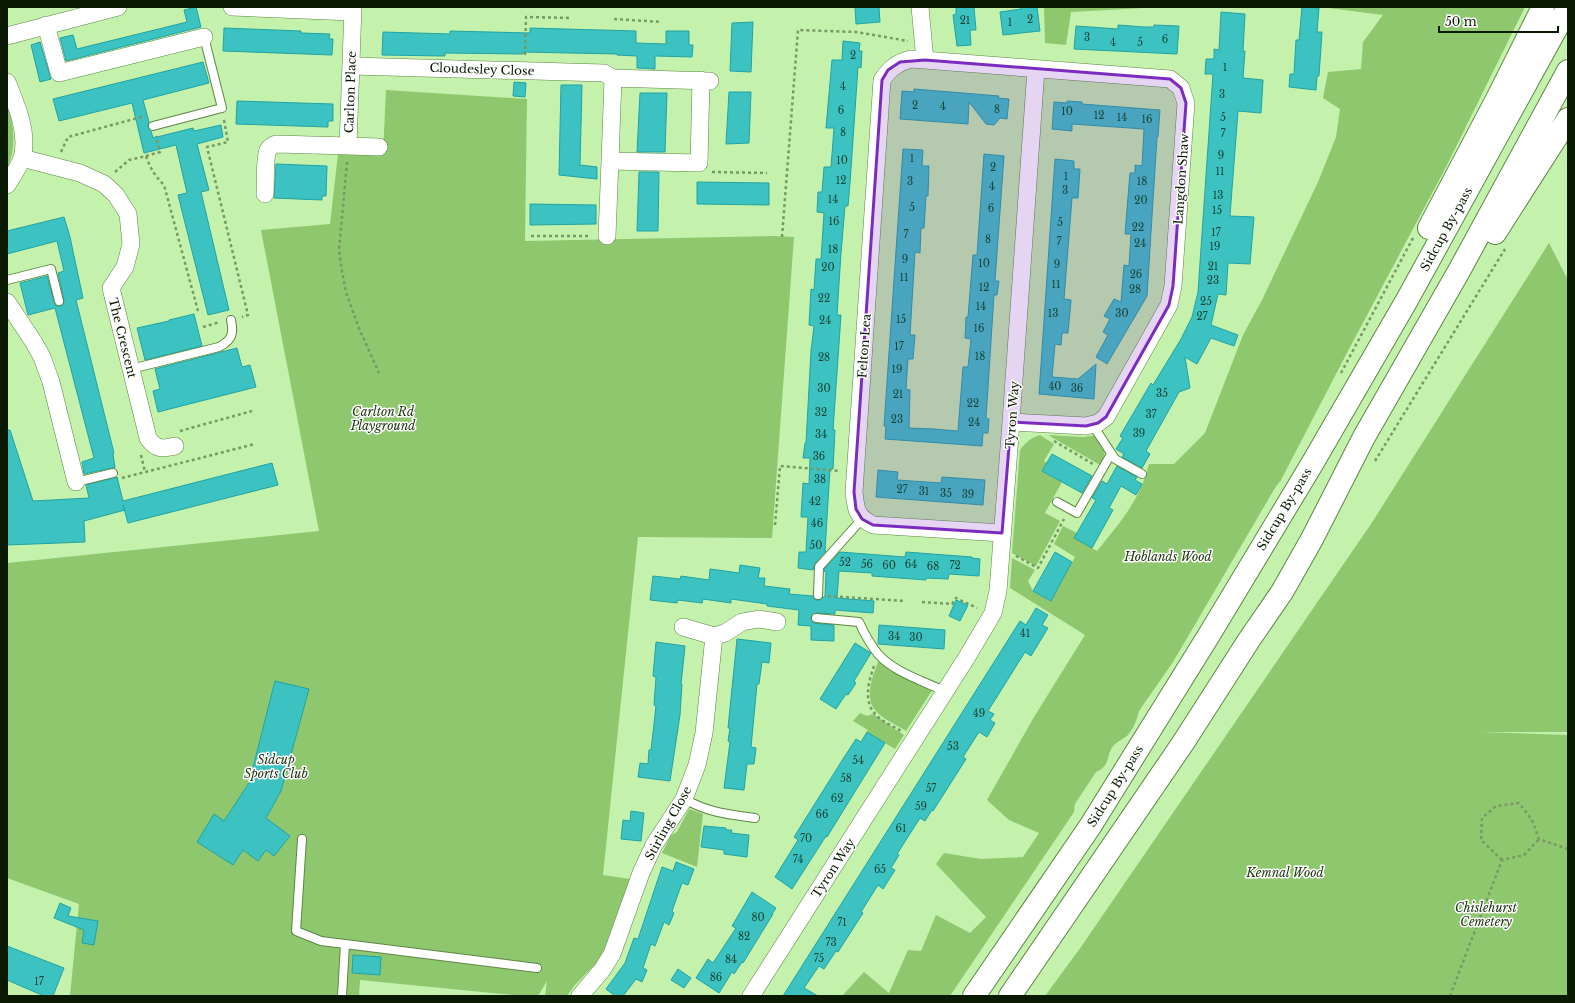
<svg xmlns="http://www.w3.org/2000/svg" width="1575" height="1003" font-family="'Libre Baskerville',serif">
	<style>
		.green { fill: #8fc76e }
		.building { fill: #3cc2c1; stroke: #21a3a3 }
		.lines { fill: none; stroke-linecap: round; stroke-linejoin: round }
		.lane-casing { stroke: #5d8644; stroke-width: 10 }
		.street-casing { stroke: #5d8644; stroke-width: 18 }
		.highway-casing { stroke: #5d8644; stroke-width: 24 }
		.path { stroke: #789966; stroke-width: 2.5; stroke-dasharray: 3 3; stroke-linecap: butt }
		.lane { stroke: #fff; stroke-width: 8 }
		.street { stroke: #fff; stroke-width: 17 }
		.highway { stroke: #fff; stroke-width: 22 }
		.marked { fill: #7b2cbf; fill-opacity: 0.2; stroke: #7b2cbf; stroke-width: 3; stroke-linejoin: round }
		.labels { text-anchor: middle; dominant-baseline: central; stroke-width: 3; stroke-linejoin: round; paint-order: stroke }
		.number-label { font-size: 10px; fill: #164432 }
		.street-label { font-size: 12px; fill: #0a1a02; stroke: #fff }
		.park-label { font-size: 12px; font-style: italic; fill: #203711; stroke: #fff }
	</style>
	<rect width="100%" height="100%" fill="#c4f1ab"/>
	<path class="green" d="M1044,7H1162L1071,12L1066,45L1045,43Z
		M1321,7H1525L1446,167L1349,349L1281,480L1275,488L1173,662L1139,711C1137,720 1133,729 1127,736C1123,739 1118,741 1114,745C1105,755 1112,765 1096,772L1075,804L1074,812L950,996H842L864,972L889,993L908,950L921,951L936,915L970,933L986,917L936,864L944,853L981,859L1023,857L1039,833L1009,820L987,800L1034,717L1085,635L1010,588L1012,558L1035,570L1028,581L1033,591L1051,601L1075,557L1054,544L1063,526L1077,533L1074,538L1097,551C1121,521 1139,502 1149,464H1174L1205,433L1243,335L1262,300L1318,182L1336,137L1340,109L1323,98L1328,72L1361,69L1363,42L1383,15Z
		M386,90L527,99L525,241L773,236L794,237L772,538L638,537L603,875L630,879L601,958L574,986L567,996H545L547,981L538,996H522L360,980L359,996H70L79,904L7,878V563L319,531L261,230L330,224L338,154H383Z
		M7,103C14,126 17,147 7,169Z
		M1549,243L1568,280V732H1480L1568,735V996H1045L1081,947L1371,524Z
		M1040,435L1054,444L1044,461L1047,463L1042,471L1062,482L1045,513L1060,521L1036,566L1012,553L1020,450C1026,442 1030,438 1040,435Z
		M1048,435L1083,437L1097,435C1104,448 1108,452 1100,465Z
		M879,660L933,689L906,731C897,725 882,719 875,710C864,697 873,674 879,660Z
		M860,713L867,716L873,714L904,735L895,749L867,732L868,730L853,721Z
		M689,809L703,814L697,867L662,853L671,835L677,832Z"/>
	<path class="building" d="M196,7L201,27L66,61L60,38L73,35L77,49L187,22L184,10Z
		M855,7H879L880,22L856,24Z
		M956,7H974L976,30H970L971,45L957,46L953,15L956,14Z
		M1020,7H1037L1040,31L1003,35L1000,12L1021,9Z
		M1302,7L1319,8L1317,32H1322L1319,76H1317L1316,90L1289,87L1290,74H1294L1296,40H1299Z
		M1221,12L1245,14L1243,51H1245L1243,78L1263,80L1261,113L1238,111L1232,189L1230,216L1254,217L1250,264L1228,263L1226,295L1218,294L1211,325L1238,335L1234,346L1211,338L1197,364L1185,357L1190,388L1179,392L1146,451L1150,454L1142,468L1122,457L1124,454L1116,449L1123,438L1120,436L1151,383L1153,385L1181,339L1192,317L1198,292L1213,74H1205L1206,59H1214V49L1219,50Z
		M753,22L751,72L730,71L732,23Z
		M1118,25L1144,27H1154V25L1179,26L1177,54L1074,49L1076,26L1118,29Z
		M224,28L301,31V33L330,34L329,39H333L332,55L223,51Z
		M530,28L636,31V43L666,44V31H689V45H693L692,57L655,56V69L637,68V56L617,55V54L523,52V54L445,53V56L382,55L383,32L450,34V31L530,33Z
		M843,41L860,43L859,51H862L861,68L858,67L850,183L848,206H845L841,253L837,315H841L833,430H835L833,469H830L825,551H826L815,563L813,570L798,568L799,552H806L808,517H801L803,483L809,484L810,458H803L805,443H806L811,351L814,326L809,325L811,289L814,290L816,259H821L824,213L817,212L818,192H822L824,167H831L834,128H826L832,60H842Z
		M40,42L51,79L40,82L31,45Z
		M203,62L209,83L143,100L149,122L148,127L151,131L153,138L193,128L194,131L221,125L223,137L197,144L209,190L201,192L229,310L208,315L178,195L187,193L176,145L144,153L132,103L59,121L53,99Z
		M514,82L526,83L525,97L513,96Z
		M561,85H582L580,165L597,167V179L559,175Z
		M914,89L999,96L998,98L1009,99L1007,119L1000,118L994,125L986,124L969,102L968,124L900,119L902,91L914,92Z
		M729,92H751L749,143L726,144Z
		M640,93H667L665,152H637Z
		M237,101L333,104V121H328V127L236,124Z
		M1067,101L1082,102V104L1160,110L1158,137H1157L1147,296L1107,364L1096,357L1108,335L1103,332L1110,319L1104,316L1114,299L1121,302L1124,265L1129,266L1131,234H1125L1130,173H1135V165L1142,166L1144,129L1072,124V131L1052,129L1054,102L1067,103Z
		M903,149L923,150L922,166H929L928,196H926L924,228H921L920,253L915,252L910,335H915L913,359H908L906,389L910,390L909,428L934,429L958,431L963,367H968L971,339L965,338L966,317H968L973,255H977L984,154L1004,156L995,281H999L997,295H994L986,418L989,419L988,433H983L982,446L885,439L886,426H884Z
		M1055,159L1074,161V169H1080L1078,198H1072L1064,299L1071,300L1068,333H1062L1061,345L1055,344L1052,377L1078,379L1096,364L1094,399L1039,394Z
		M276,164L327,166L326,196H322V200L274,198Z
		M639,172H659L658,231H637Z
		M697,182L769,183V205L697,204Z
		M530,204L596,205V224L530,225Z
		M64,217L70,237L83,298L76,300L114,453L113,454L115,468H112L84,474L82,462L94,458L55,308L28,315L20,283L47,276L55,305L58,306L63,305L64,300L58,273L64,271L57,241L7,254V231Z
		M194,314L202,346L145,360L137,328L169,321V320Z
		M237,348L242,367L250,365L256,387L158,412L153,391L160,389L155,369Z
		M7,430H10L33,501L89,498L86,485L117,477L123,501L272,463L278,485L128,523L123,505L125,510L84,521L85,542L7,545Z
		M1052,454L1092,476L1082,493L1042,471Z
		M1117,466L1137,477L1135,480L1142,484L1136,495L1121,486L1109,508L1113,510L1092,548L1074,538L1096,500L1092,498L1102,481L1107,484Z
		M878,470L898,472L897,480L941,483L942,477L985,480L983,505L876,497Z
		M840,552L905,557L906,552L972,557V558L980,559L979,576L949,574L948,579L926,578V580L872,576V573L839,571L837,598L874,601L873,613L835,610V614L817,613L812,615L811,618L813,623L834,625V641L811,640V626L798,625L799,610L767,606V604L731,599V603L703,599L702,603L678,600L677,603L650,600L653,576L680,579L681,576L709,580L710,569L739,573L740,565L760,568L758,578H765L764,586L790,589L789,594L813,596L815,600H820L823,597H825L826,572L824,571V569Z
		M1055,552L1072,562L1051,601L1033,591Z
		M956,600L968,605L960,621L949,616Z
		M1036,608L1048,615L1042,625L1048,628L1031,656L1025,652L988,711L994,714L990,720L995,723L987,737L979,732L963,757L966,759L933,811L932,810L925,821L920,818L897,854L899,855L891,868L895,870L883,889L878,885L861,912L863,913L838,952L836,951L824,969L819,966L804,988L818,996H783L1020,621L1026,625Z
		M879,625L945,630L944,649L878,644Z
		M737,639L771,643L769,663L762,662L759,684H757L751,747L756,748L754,764H747L744,790L724,788L730,742L728,741L730,728H728Z
		M656,642L685,646L681,684H682L680,715L670,781L638,777L640,763L648,764L649,750H651L656,706L654,705L656,677L653,676Z
		M855,643L871,653L854,681L856,683L848,695L846,694L836,709L820,699Z
		M275,681L309,689L281,791L266,818L290,836L274,856L266,850L258,861L243,850L233,865L197,842L214,814L224,821L249,783Z
		M867,732L885,743L827,837L826,836L792,889L775,877L798,840L794,837L843,759L856,739L861,742Z
		M631,811L644,813L641,841L621,839L623,820L630,821Z
		M704,826L726,828V830H732L731,833L749,835L747,857L724,854V850L701,847Z
		M676,862L694,869L688,885L682,883L672,911L674,913L669,925L664,922L655,946L651,944L643,968L647,970L642,982L636,979L623,996H615L606,989L625,963L634,938L638,939L662,867L673,871Z
		M752,892L776,908L772,914H773L743,963L742,962L734,974L732,972L719,993L696,978L708,959L713,963L736,928L732,926Z
		M60,903L71,908L68,916L98,921L94,945L82,943L84,930L54,918Z
		M7,946L64,968L53,996H44L7,980Z
		M353,955L381,957L380,975L352,973Z
		M678,969L691,978L684,988L671,980Z"/>
	<g class="lines">
		<defs>
			<path id="lane" d="M153,126L222,108L204,37
				M7,280L51,269L59,301
				M131,369L219,347C232,340 234,334 231,320
				M1092,424L1115,459L1142,474
				M76,482L113,473
				M1057,502L1077,513L1111,454
				M818,595L819,567L862,519
				M816,618L859,622C864,633 870,644 878,654C895,673 924,681 946,692
				M684,799C710,813 727,814 755,818
				M302,839L296,931L321,941L345,944
				M342,996L345,944L537,968"/>
			<path id="street" d="M232,7L352,12
				M353,7L348,146L379,147
				M920,7L925,60
				M46,25L59,73L204,37
				M7,36L118,7
				M351,66L604,73L613,78L710,81
				M7,82C16,104 29,133 22,158C19,167 12,177 7,185
				M22,158L80,173L104,184L116,195L128,214L131,244L125,267L111,288L148,438C156,450 163,449 175,446
				M610,161L613,78
				M265,194C266,182 264,160 268,150C270,147 273,145 276,144L348,146
				M607,236L610,161L699,163L701,80
				M7,302L33,341L42,357L51,382L76,482
				M1002,533L873,525C856,516 856,510 854,492L882,80C890,68 897,63 911,59L1170,79L1181,88L1186,103L1173,286L1169,305L1106,417L1098,423L1086,426L1011,422
				M683,627L714,636
				M580,996L602,970L612,954L641,873L654,845L684,799L697,765L704,733L714,636L725,633L742,622L759,619L777,622
				M751,996L967,657L993,613L998,591L1011,422L1036,69"/>
			<path id="highway" d="M1429,228L1497,99L1543,7
				M1495,233L1568,119
				M974,996L1091,825L1209,635L1312,464L1407,300L1568,7
				M1010,996L1183,743L1249,640L1282,592L1312,539L1364,437L1459,271L1568,71"/>
		</defs>
		<use href="#lane" class="lane-casing"/>
		<use href="#street" class="street-casing"/>
		<use href="#highway" class="highway-casing"/>
		<path class="path" d="M614,19L662,22
			M525,55L526,17L572,18
			M224,120L228,142L207,147L248,315L242,317
			M61,152L68,137L145,116
			M146,156L160,152L156,136
			M347,162L339,250L342,271L346,292L358,326L379,373
			M115,172L129,160L146,156C150,168 155,176 164,185L198,311
			M712,172L767,173
			M531,236H591
			M782,237L798,30L856,32L908,41
			M203,327L220,322
			M1341,373L1413,238
			M180,431L252,411
			M1054,441L1093,464
			M141,455L145,472
			M1375,461L1505,249
			M122,478L255,444
			M775,525L780,466L840,471
			M1016,556L1038,568L1064,519
			M828,596L905,601
			M922,602L952,604L956,598L977,608
			M874,666C868,683 863,703 877,716C883,722 893,726 901,731
			M1502,860L1481,840L1482,818L1496,806L1519,803L1532,820L1539,839L1568,849
			M1450,996L1502,860L1524,855L1539,839"/>
		<use href="#lane" class="lane"/>
		<use href="#street" class="street"/>
		<use href="#highway" class="highway"/>
	</g>
	<path class="marked" d="M925,60L1170,79L1181,88L1186,103L1173,286L1169,305L1106,417L1098,423L1086,426L1011,422L1002,533L873,525L862,519L856,509L854,492L882,80L888,70L900,62Z"/>
	<g class="labels">
		<g class="number-label">
			<text x="1030" y="19">2</text>
			<text x="965" y="20">21</text>
			<text x="1010" y="22">1</text>
			<text x="1087" y="37">3</text>
			<text x="1165" y="39">6</text>
			<text x="1113" y="42">4</text>
			<text x="1140" y="42">5</text>
			<text x="853" y="55">2</text>
			<text x="1225" y="67">1</text>
			<text x="843" y="86">4</text>
			<text x="1222" y="94">3</text>
			<text x="915" y="105">2</text>
			<text x="943" y="106">4</text>
			<text x="997" y="109">8</text>
			<text x="841" y="110">6</text>
			<text x="1067" y="111">10</text>
			<text x="1099" y="115">12</text>
			<text x="1122" y="117">14</text>
			<text x="1223" y="117">5</text>
			<text x="1147" y="119">16</text>
			<text x="843" y="132">8</text>
			<text x="1223" y="133">7</text>
			<text x="1221" y="155">9</text>
			<text x="912" y="158">1</text>
			<text x="842" y="160">10</text>
			<text x="993" y="167">2</text>
			<text x="1220" y="171">11</text>
			<text x="1066" y="176">1</text>
			<text x="841" y="180">12</text>
			<text x="910" y="181">3</text>
			<text x="1142" y="181">18</text>
			<text x="992" y="186">4</text>
			<text x="1065" y="190">3</text>
			<text x="1218" y="195">13</text>
			<text x="833" y="199">14</text>
			<text x="1141" y="200">20</text>
			<text x="912" y="207">5</text>
			<text x="991" y="208">6</text>
			<text x="1217" y="210">15</text>
			<text x="834" y="221">16</text>
			<text x="1060" y="222">5</text>
			<text x="1138" y="227">22</text>
			<text x="1216" y="232">17</text>
			<text x="906" y="234">7</text>
			<text x="988" y="239">8</text>
			<text x="1059" y="241">7</text>
			<text x="1140" y="243">24</text>
			<text x="1215" y="246">19</text>
			<text x="833" y="249">18</text>
			<text x="905" y="259">9</text>
			<text x="984" y="263">10</text>
			<text x="1057" y="264">9</text>
			<text x="1213" y="266">21</text>
			<text x="828" y="267">20</text>
			<text x="1136" y="274">26</text>
			<text x="904" y="277">11</text>
			<text x="1213" y="280">23</text>
			<text x="1056" y="284">11</text>
			<text x="984" y="287">12</text>
			<text x="1135" y="289">28</text>
			<text x="824" y="298">22</text>
			<text x="1206" y="301">25</text>
			<text x="981" y="306">14</text>
			<text x="1053" y="313">13</text>
			<text x="1122" y="313">30</text>
			<text x="1202" y="316">27</text>
			<text x="901" y="319">15</text>
			<text x="825" y="320">24</text>
			<text x="979" y="328">16</text>
			<text x="899" y="346">17</text>
			<text x="980" y="356">18</text>
			<text x="824" y="357">28</text>
			<text x="897" y="369">19</text>
			<text x="1055" y="386">40</text>
			<text x="824" y="388">30</text>
			<text x="1077" y="388">36</text>
			<text x="1162" y="393">35</text>
			<text x="898" y="394">21</text>
			<text x="973" y="403">22</text>
			<text x="821" y="412">32</text>
			<text x="1151" y="414">37</text>
			<text x="897" y="419">23</text>
			<text x="974" y="422">24</text>
			<text x="1139" y="433">39</text>
			<text x="821" y="434">34</text>
			<text x="819" y="456">36</text>
			<text x="820" y="479">38</text>
			<text x="902" y="489">27</text>
			<text x="924" y="491">31</text>
			<text x="946" y="493">35</text>
			<text x="968" y="494">39</text>
			<text x="815" y="501">42</text>
			<text x="817" y="523">46</text>
			<text x="816" y="545">50</text>
			<text x="845" y="562">52</text>
			<text x="867" y="564">56</text>
			<text x="911" y="564">64</text>
			<text x="889" y="565">60</text>
			<text x="955" y="565">72</text>
			<text x="933" y="566">68</text>
			<text x="1025" y="633">41</text>
			<text x="894" y="636">34</text>
			<text x="916" y="637">30</text>
			<text x="979" y="713">49</text>
			<text x="953" y="746">53</text>
			<text x="858" y="760">54</text>
			<text x="846" y="778">58</text>
			<text x="931" y="788">57</text>
			<text x="837" y="798">62</text>
			<text x="921" y="806">59</text>
			<text x="822" y="814">66</text>
			<text x="901" y="828">61</text>
			<text x="806" y="838">70</text>
			<text x="798" y="859">74</text>
			<text x="880" y="869">65</text>
			<text x="758" y="917">80</text>
			<text x="842" y="922">71</text>
			<text x="744" y="936">82</text>
			<text x="831" y="942">73</text>
			<text x="819" y="958">75</text>
			<text x="731" y="959">84</text>
			<text x="716" y="977">86</text>
			<text x="39" y="981">17</text>
		</g>
		<g class="street-label">
			<text transform="translate(482 69) rotate(2)">Cloudesley Close</text>
			<text transform="translate(350 92) rotate(-88)">Carlton Place</text>
			<text transform="translate(1181 179) rotate(-86)">Langdon Shaw</text>
			<text transform="translate(1446 229) rotate(-61)">Sidcup By-pass</text>
			<text transform="translate(123 338) rotate(76)">The Crescent</text>
			<text transform="translate(864 346) rotate(-86)">Felton Lea</text>
			<text transform="translate(1012 415) rotate(-86)">Tyron Way</text>
			<text transform="translate(1284 509) rotate(-59)">Sidcup By-pass</text>
			<text transform="translate(1115 786) rotate(-58)">Sidcup By-pass</text>
			<text transform="translate(668 823) rotate(-61)">Stirling Close</text>
			<text transform="translate(833 868) rotate(-57)">Tyron Way</text>
		</g>
		<g class="park-label">
			<text x="383" y="411">Carlton Rd<tspan x="383" dy="14">Playground</tspan></text>
			<text x="1168" y="556">Hoblands Wood</text>
			<text x="276" y="759">Sidcup<tspan x="276" dy="14">Sports Club</tspan></text>
			<text x="1285" y="872">Kemnal Wood</text>
			<text x="1486" y="907">Chislehurst<tspan x="1486" dy="14">Cemetery</tspan></text>
		</g>
	</g>
	<rect width="1575" height="1003" fill="none" stroke="#0a1a02" stroke-width="16"/>
	<path d="M1439 26v6h119v-6" fill="none" stroke="#0a1a02" stroke-width="2"/>
	<text x="1445" y="26" font-size="12" fill="#0a1a02" stroke="#ffffff" stroke-width="3" paint-order="stroke">50 m</text>
</svg>
